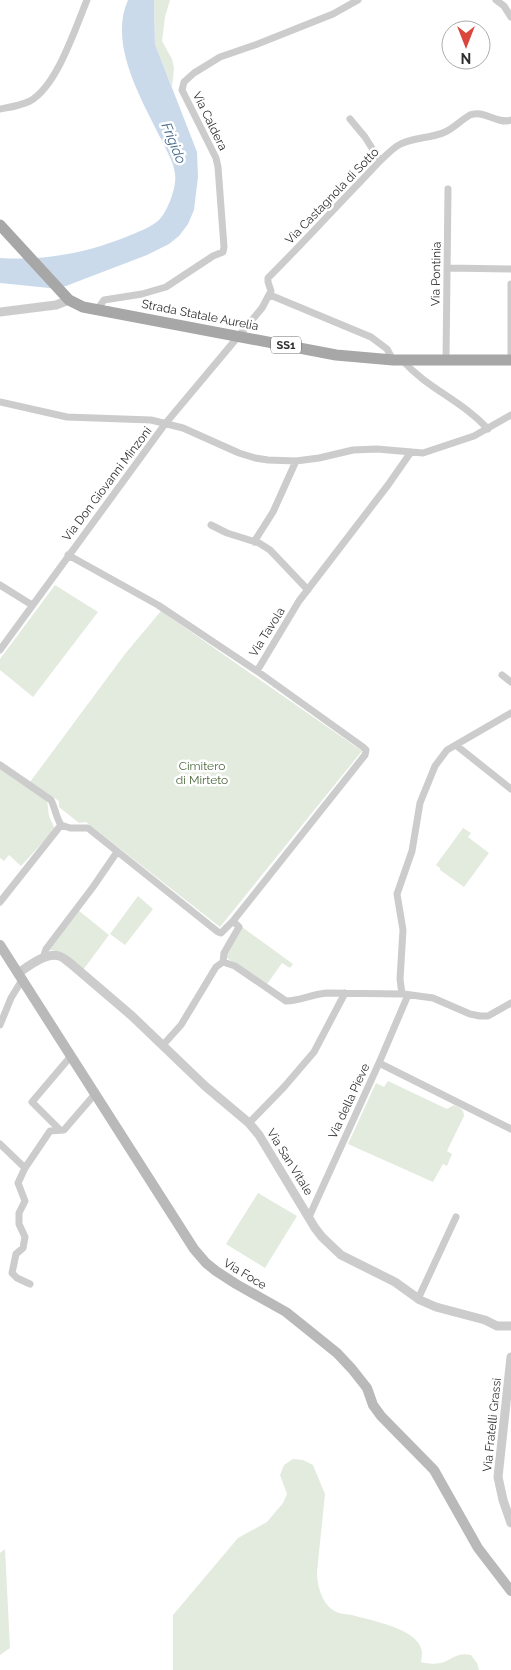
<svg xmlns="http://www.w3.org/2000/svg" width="511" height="1670" font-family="Raleway,sans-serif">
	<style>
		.green { fill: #e3ebde }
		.water { fill: #cbdaea }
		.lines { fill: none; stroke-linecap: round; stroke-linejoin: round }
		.minor { stroke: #ccc; stroke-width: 7 }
		.tertiary { stroke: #ccc; stroke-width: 9 }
		.secondary { stroke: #b9b9b9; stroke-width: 10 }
		.primary { stroke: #a7a7a7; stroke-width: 11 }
		.labels { text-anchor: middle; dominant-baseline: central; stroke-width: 5; stroke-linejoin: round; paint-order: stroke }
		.shield { fill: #fff; stroke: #6d6d6d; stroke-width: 1 }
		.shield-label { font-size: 11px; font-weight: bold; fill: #2f2f2f }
		.street-label { font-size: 12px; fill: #2f2f2f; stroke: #fff }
		.park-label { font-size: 12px; fill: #4d683f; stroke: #fff }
		.water-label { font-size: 14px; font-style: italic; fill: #42668c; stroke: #fff }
	</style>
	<rect width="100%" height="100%" fill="#fff"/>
	<path class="green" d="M154,0H170L165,17L162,41L172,59L174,68L172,87L155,44Z
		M55,585L98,612L33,697L0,670V659Z
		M161,611L362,751L220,927L86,822L79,823L59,807V801L30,782L125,654Z
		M0,768L47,800L49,816L55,829L21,866L9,855L4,861L0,858Z
		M463,828L471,833L468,837L489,853L464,887L440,870V868L436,865Z
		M138,896L153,909L125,945L110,934Z
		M78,910L109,935L83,970C73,961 63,950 49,950Z
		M242,927L293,964L290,968L282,963L265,987L227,958V950Z
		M388,1081L447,1109L454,1105C460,1108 464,1109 464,1116L447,1151L452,1154L447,1166L443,1164L433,1182L348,1144L376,1083L384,1087Z
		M258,1193L297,1216L265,1268L226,1244Z
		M293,1459L303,1460L313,1465L325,1494L317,1572C317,1584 321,1602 333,1610C338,1614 345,1614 352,1615C369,1620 409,1627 419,1644C423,1650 422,1656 421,1662C428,1664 434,1664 441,1663C454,1659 456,1652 471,1655L477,1663L479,1670H173V1615L238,1538L267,1522L283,1503L287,1494L280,1475L284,1465Z
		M5,1549L10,1648L0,1655V1553Z"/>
	<path class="water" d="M128,0H154L155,44L197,152L198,177L194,210L188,224L179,236L169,244L147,255L66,286L49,288L0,283V258C43,261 86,253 126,237C135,233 152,227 159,220C168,211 177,186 175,174C174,162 166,150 161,139C142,100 108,44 128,0Z"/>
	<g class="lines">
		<path class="minor" d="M496,0L504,6L511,17
			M0,109C11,107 20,106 30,101C57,86 75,29 87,0
			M350,119L365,137L380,161
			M448,268L511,269
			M270,295L371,337L387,349L393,360
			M97,310L104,300L142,294L166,287L213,256L223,252L224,247L218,167L216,158L182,90L184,82L194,73L220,57L255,45L333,14L358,0
			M402,360C428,389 461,400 488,429
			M446,360L448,189
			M511,360V284
			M0,402L67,417L151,420L183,428L239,453L255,458L268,460L296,461L319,458L353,450L377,449L423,453L474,436L511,415
			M211,525L227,533L259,543L270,550L308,590
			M254,542L273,512L296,461
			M0,585L32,605
			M0,650L165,424L262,308L271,291L268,282V278C300,246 330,213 361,181C373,169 383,156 397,146C410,137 430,139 445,132C454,128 461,120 470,115C483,109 498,125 511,120
			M257,671L299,601L388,485L411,452
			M502,675L511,682
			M457,746L511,789
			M0,765L51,800C55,808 56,817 61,825
			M61,825L70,828H88L218,932L221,933L233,921L365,755L366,750L363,747L257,671L158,605L68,555
			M0,902L61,825
			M43,958L46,949L93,887L117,852
			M223,962L235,966L286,1001C300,1001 312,994 327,993L402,994L400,979L403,930L397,894L412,851L420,803L435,766L447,750L511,713
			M404,994L433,998L470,1014L480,1016H488L511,1003
			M0,1025L11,998L22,980
			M163,1045L181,1025L216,967L223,962L224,953L239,927L233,921
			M379,1063L511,1129
			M249,1123L284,1087L314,1052L345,993
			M60,1130L32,1102L71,1056
			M0,1144L25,1168
			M309,1217L379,1063L408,995
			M30,1284L17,1278L12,1273L16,1254L23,1248L25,1237L19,1224V1213L25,1201L18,1183L25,1168L50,1131L64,1130L95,1094
			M418,1299L456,1217"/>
		<path class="tertiary" d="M0,312L56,305L69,300
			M18,973C29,966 46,952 59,956C63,957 67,961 70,963L132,1016L205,1086L249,1123L259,1135L315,1228L322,1237L341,1255L395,1282L420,1300L436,1307L485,1320L497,1326H511
			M511,1357L498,1477L503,1500L511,1523"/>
		<path class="secondary" d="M0,945L194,1249L206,1263L216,1271L236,1284L286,1312L337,1353L352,1369L367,1388L373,1405L381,1416L434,1470L478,1548L511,1591"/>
		<path class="primary" d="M0,225L69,300L83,307L336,355L393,360H511"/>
	</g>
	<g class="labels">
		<rect class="shield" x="271" y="336.5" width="30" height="17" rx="4"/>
		<g class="shield-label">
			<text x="286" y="345">SS1</text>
		</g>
		<g class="street-label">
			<text transform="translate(210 121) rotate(64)">Via Caldera</text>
			<text transform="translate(332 196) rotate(-46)">Via Castagnola di Sotto</text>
			<text transform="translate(436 274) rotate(-89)">Via Pontinia</text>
			<text transform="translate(200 315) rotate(11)">Strada Statale Aurelia</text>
			<text transform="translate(107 484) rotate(-53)">Via Don Giovanni Minzoni</text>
			<text transform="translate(267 632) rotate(-58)">Via Tavola</text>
			<text transform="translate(349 1101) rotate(-65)">Via della Pieve</text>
			<text transform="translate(290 1162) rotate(58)">Via San Vitale</text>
			<text transform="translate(245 1274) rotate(31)">Via Foce</text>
			<text transform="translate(492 1425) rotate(-84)">Via Fratelli Grassi</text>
		</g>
		<g class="park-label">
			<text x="202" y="766">Cimitero<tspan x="202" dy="14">di Mirteto</tspan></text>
		</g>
		<g class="water-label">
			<text transform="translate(174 143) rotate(68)">Frigido</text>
		</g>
	</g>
	<g transform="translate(466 45) rotate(180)"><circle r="24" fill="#ffffff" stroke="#acacac"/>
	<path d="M0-4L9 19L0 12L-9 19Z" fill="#da463d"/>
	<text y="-8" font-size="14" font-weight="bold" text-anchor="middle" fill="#2f2f2f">N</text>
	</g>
</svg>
